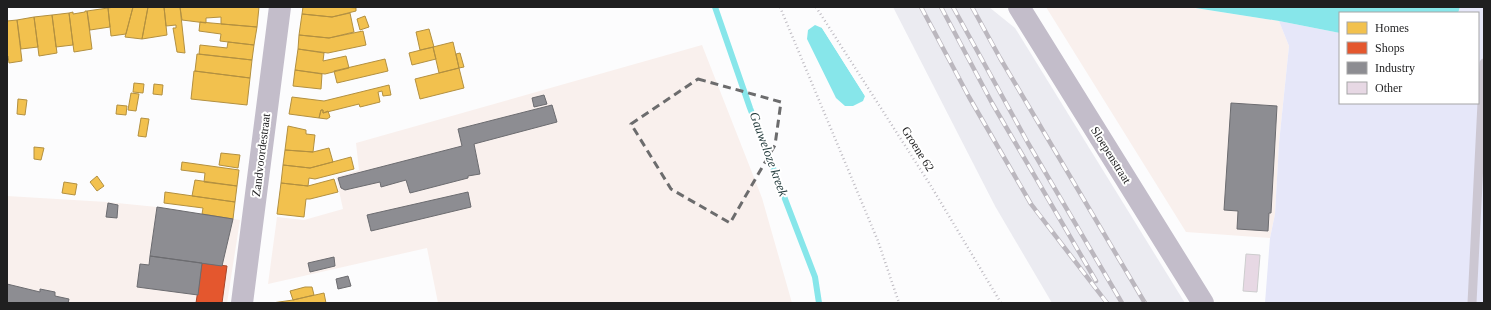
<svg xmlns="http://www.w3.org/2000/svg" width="1491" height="310" font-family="Georgia,serif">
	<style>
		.industrial { fill: #f9f0ed }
		.built { fill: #ebebf1 }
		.green { fill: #e6e7f9 }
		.water { fill: #87e6ea }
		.pier { fill: #fcfcfd }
		.homes { fill: #f2c14e; stroke: #b39040 }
		.shops { fill: #e4572e; stroke: #a9462a }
		.industry { fill: #8d8d92; stroke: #6c6c70 }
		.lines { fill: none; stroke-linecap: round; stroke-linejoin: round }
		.stream { stroke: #87e6ea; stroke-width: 6 }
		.building { fill: #e7d8e4; stroke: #cdcdce }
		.path { stroke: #bebbc2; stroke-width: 2.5; stroke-dasharray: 1 3; stroke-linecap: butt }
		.lane { stroke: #ccc7d2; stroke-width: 9 }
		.secondary { stroke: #c3bdca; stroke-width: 22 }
		.rail-casing { stroke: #bbb7be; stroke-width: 4.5 }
		.rail { stroke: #fff; stroke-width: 3; stroke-dasharray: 9; stroke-linecap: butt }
		.marked { fill: none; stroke: #6c6c6d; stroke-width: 3; stroke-dasharray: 8 5; stroke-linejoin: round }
		.labels { text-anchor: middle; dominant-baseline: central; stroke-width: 4; stroke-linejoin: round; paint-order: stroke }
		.street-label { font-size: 12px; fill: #1f1f20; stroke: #fff }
		.water-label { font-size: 13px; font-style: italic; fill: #21393a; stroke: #fff }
	</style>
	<rect width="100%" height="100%" fill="#fcfcfd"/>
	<path class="industrial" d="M1046,7H1188L1279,21L1289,46L1279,143L1275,214L1270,238L1186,232Z
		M702,45L762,198L792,303H438L427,248L268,284L277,217L304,220L343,209L336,177L359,170L356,143Z
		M7,196L107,202L157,207L240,220L227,303H7Z"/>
	<path class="built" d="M893,7H989L1015,28L1185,303H1052L995,206Z"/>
	<path class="green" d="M1460,7H1484V303H1265L1270,238L1275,214L1279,143L1289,46L1279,21L1340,33V103H1478V13H1458Z"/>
	<path class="water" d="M1189,7H1188H1460L1458,13H1340V33L1279,21Z
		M815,25L822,28L865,96L863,101L853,106H845L836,98L807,39L808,30Z"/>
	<path class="pier" d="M823,27L867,95L865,96L822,28Z"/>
	<path class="homes" d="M115,7H133L126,34L111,36L108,8Z
		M133,7H148L142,39L125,37Z
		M148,7H164L167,35L142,39Z
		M164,7H180L185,53L177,52L173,28H176V25L166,26Z
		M180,7H259L257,27L221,24V17L206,18V23L182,20Z
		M303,7H344L356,8V11L332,17L302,14Z
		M108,8L110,27L90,30L87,11Z
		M85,11H87L92,49L74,52L69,13L73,12V14L85,12Z
		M69,13L73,45L56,47L52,15Z
		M350,13L354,32L329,38L299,35L302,14L332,17Z
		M52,15L57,53L39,56L34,17Z
		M365,16L369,27L360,30L357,19Z
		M34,17L38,47L21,49L17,20Z
		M17,20L22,61L9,63L8,56H7V21Z
		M200,22L257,27L254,45L220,41L221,34L199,31Z
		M429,29L434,47L420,50L416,32Z
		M363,31L366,45L328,53L298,49L299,35L329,38Z
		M228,42L254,45L252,60L199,54L200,45L227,48Z
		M453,42L459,68L439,73L433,47Z
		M433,47L436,59L412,65L409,53Z
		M298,49L324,53L323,61L346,56L349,68L325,74L295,70Z
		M460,53L464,67L459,68L456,54Z
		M197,54L252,60L250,78L195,71Z
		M385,59L388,71L337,83L334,71Z
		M459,68L464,88L420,99L415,79Z
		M295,70L322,74L321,89L293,86Z
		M194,71L250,78L247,105L191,99Z
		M134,83L144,84L143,93L133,92Z
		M154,84L163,85L162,95L153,94Z
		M389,85L391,95L383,96L382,91L378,92L380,102L360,107L359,104L323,113V110H321L319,118L289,114L292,97L324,101Z
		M131,93L139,94L136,111L128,110Z
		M18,99L27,100L25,115L17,114Z
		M117,105L127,106L126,115L116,114Z
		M321,110H323V113L328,111L330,117L327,119L319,118Z
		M141,118L149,119L146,137L138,136Z
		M288,126L306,130V134L315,135L313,152L285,150Z
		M34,147L44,148L41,160L34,159Z
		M329,148L333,162L310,168L283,165L285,150L313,152Z
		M221,153L240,155L238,168L219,165Z
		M351,157L354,169L315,179L309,178L308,186L281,183L283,165L310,168Z
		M182,162L239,170L237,186L204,182L205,173L181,170Z
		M97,176L104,186L97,191L90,182Z
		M334,179L338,192L310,199H306L304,217L277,214L281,183L308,186Z
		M195,180L237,186L235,202L192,196Z
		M64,182L77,184L75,195L62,193Z
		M165,192L235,202L233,219L202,214L203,208L164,203Z
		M305,287H312L314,295L293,300L290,291Z
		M324,293L326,303H272L293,300Z"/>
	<path class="shops" d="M202,263L227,266L222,303H196Z"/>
	<path class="industry" d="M544,95L547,104L534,107L532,98Z
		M1231,103L1277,106L1271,213H1269L1268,231L1237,229L1238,211L1224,210Z
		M552,105L557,122L474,144L480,174L468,176V178L410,193L406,180L381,187L380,182L345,190L341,188L338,178L462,146L458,129Z
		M468,192L471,207L371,231L367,215Z
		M108,203L118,205L117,218L106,217Z
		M157,207L233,219L222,266L150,256Z
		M150,256L202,263L198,295L137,287L140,264L149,265Z
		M334,257L335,266L310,272L308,263Z
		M348,276L351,286L338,289L336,279Z
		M7,284L40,292V289L55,292V296L69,299L68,303H7Z"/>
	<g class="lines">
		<path class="stream" d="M715,7L750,108L815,277L819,303"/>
	</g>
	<path class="building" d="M1246,254L1260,255L1257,292L1243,291Z"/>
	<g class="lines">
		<path class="path" d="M780,7L878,241L899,303
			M816,7L931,186L1001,303"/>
		<path class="lane" d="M1472,303L1484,63"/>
		<path class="secondary" d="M1019,7L1203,303
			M242,303L280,7"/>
		<defs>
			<path id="rail" d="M921,7L969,97L1031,204L1107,303
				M941,7L992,103L1096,281
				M953,7L1028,143L1122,303
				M972,7L1000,58L1145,303"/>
		</defs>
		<use href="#rail" class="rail-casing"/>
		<use href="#rail" class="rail"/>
	</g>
	<path class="marked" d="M698,79L781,102L775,145L730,223L671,189L631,124Z"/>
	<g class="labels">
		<g class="street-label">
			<text transform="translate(918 149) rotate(58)">Groene 62</text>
			<text transform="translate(261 155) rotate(-83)">Zandvoordestraat</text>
			<text transform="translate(1111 155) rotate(58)">Sloepenstraat</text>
		</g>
		<g class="water-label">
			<text transform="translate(769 154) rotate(70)">Gauweloze kreek</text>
		</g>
	</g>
	<rect width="1491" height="310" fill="none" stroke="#1f1f20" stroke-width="16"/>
	<rect x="1339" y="12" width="140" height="92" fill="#ffffff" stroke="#a5a5a6"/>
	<rect x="1347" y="22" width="20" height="12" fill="#f2c14e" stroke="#a5a5a6"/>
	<text x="1375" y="32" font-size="12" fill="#1f1f20">Homes</text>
	<rect x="1347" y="42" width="20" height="12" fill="#e4572e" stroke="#a5a5a6"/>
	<text x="1375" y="52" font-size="12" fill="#1f1f20">Shops</text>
	<rect x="1347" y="62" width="20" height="12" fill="#8d8d92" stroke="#a5a5a6"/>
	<text x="1375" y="72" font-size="12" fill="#1f1f20">Industry</text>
	<rect x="1347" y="82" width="20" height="12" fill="#e7d8e4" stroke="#a5a5a6"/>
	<text x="1375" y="92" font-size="12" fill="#1f1f20">Other</text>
</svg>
